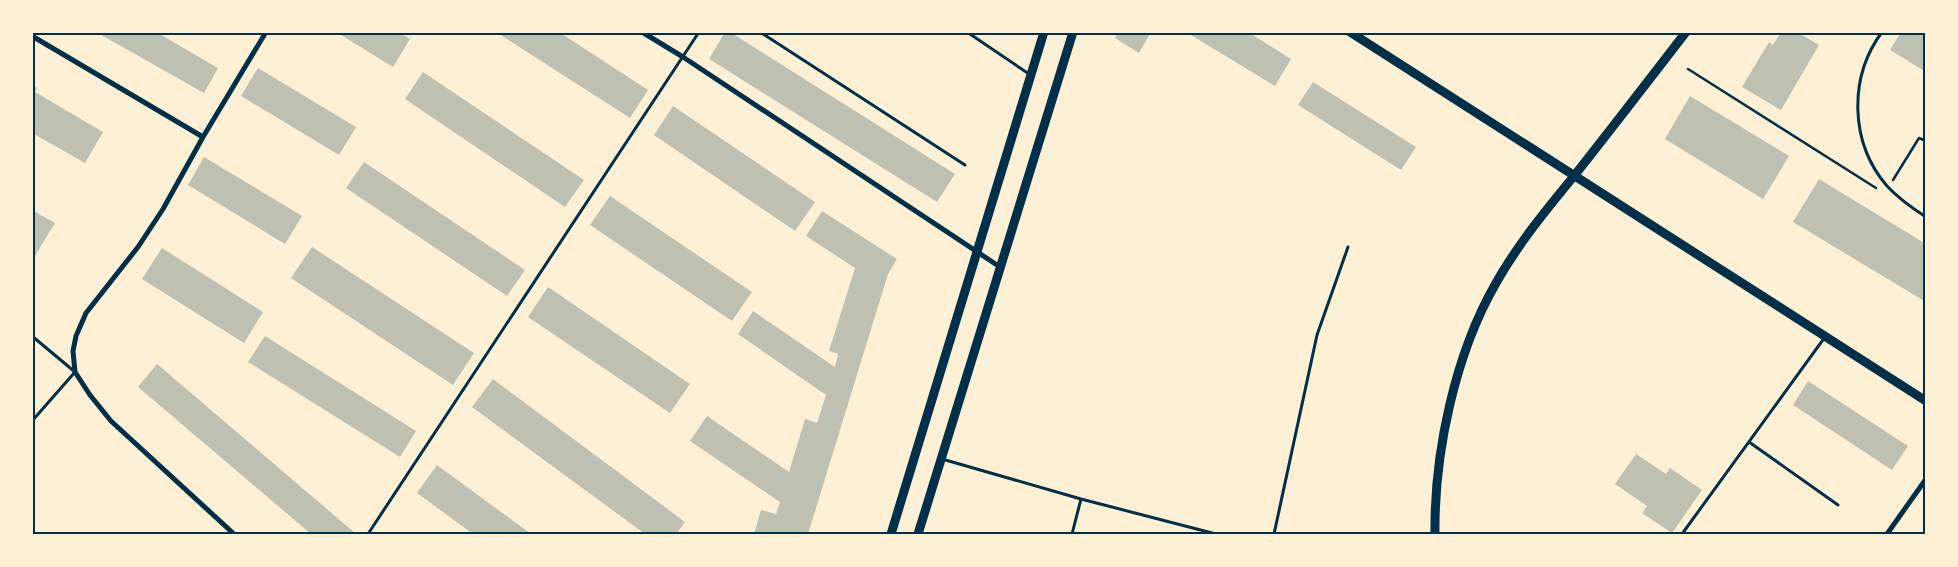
<svg xmlns="http://www.w3.org/2000/svg" width="1958" height="567" font-family="Karla,sans-serif">
	<style>
		.building { fill: #bec0b2 }
		.lines { fill: none; stroke-linecap: round; stroke-linejoin: round }
		.path { stroke: #003049; stroke-width: 2.5 }
		.service { stroke: #003049; stroke-width: 3 }
		.minor { stroke: #003049; stroke-width: 5 }
		.tertiary { stroke: #003049; stroke-width: 9 }
		.secondary { stroke: #003049; stroke-width: 9 }
		.neatline { fill: none; stroke: #003049; stroke-width: 2 }
	</style>
	<rect width="100%" height="100%" fill="#fdf0d5"/>
	<path class="building" d="M96,32H156L218,68L204,93Z
		M336,32H399L410,39L393,67Z
		M496,32H559L648,90L630,118Z
		M725,32H730L955,174L937,202L709,59Z
		M1118,32H1151L1139,53L1115,38Z
		M1186,32H1248L1291,59L1275,86Z
		M1781,32H1797L1819,45L1781,110L1742,87L1769,42L1773,45Z
		M1901,32H1926V72L1890,50Z
		M258,68L356,127L339,155L241,96Z
		M423,72L584,180L565,207L405,99Z
		M1313,82L1416,147L1401,170L1298,105Z
		M32,86L37,88L35,92L103,132L85,163L32,133Z
		M1690,96L1789,156L1763,199L1665,139Z
		M673,106L815,202L795,231L654,135Z
		M204,157L302,216L285,244L188,185Z
		M364,162L525,270L507,296L346,188Z
		M1819,179L1926,244V302L1793,222Z
		M610,196L752,292L732,321L590,225Z
		M32,210L55,223L32,261Z
		M822,211L897,259L888,274L808,534H754L761,510L776,514L780,502L690,441L707,416L789,472L805,419L817,423L826,395L738,334L753,311L835,367L838,354L829,351L855,268L806,236Z
		M312,247L474,353L453,385L291,278Z
		M162,248L263,312L244,343L142,279Z
		M548,287L690,384L670,413L528,317Z
		M265,336L416,431L400,457L248,362Z
		M157,364L355,533L354,534H311L138,387Z
		M493,379L685,522L676,534H645L472,407Z
		M1808,381L1908,446L1892,470L1793,405Z
		M1636,454L1666,474L1670,468L1702,490L1672,533L1642,513L1647,506L1615,484Z
		M437,465L531,534H473L417,493Z"/>
	<g class="lines">
		<path class="path" d="M1688,69L1876,188
			M1893,180L1919,138L1926,141"/>
		<path class="service" d="M760,32L965,165
			M967,32L1029,74
			M1882,32C1848,78 1850,143 1887,186C1898,198 1912,208 1926,217
			M32,336L75,372L32,421
			M1749,442L1838,505
			M942,459L1081,499L1216,534
			M368,534L699,32
			M1072,534L1081,499
			M1274,534L1317,335L1348,247
			M1682,534L1825,337"/>
		<path class="minor" d="M642,32L683,57L1000,267
			M32,36L203,137
			M234,534L111,421L90,395L75,372L73,351L76,336L86,313L138,247L163,209L203,137L266,32
			M1887,534L1926,479"/>
		<path class="tertiary" d="M1350,32L1926,401
			M1435,534C1434,453 1455,354 1496,283C1518,244 1546,210 1574,176C1612,128 1649,80 1686,32"/>
		<path class="secondary" d="M891,534L1044,32
			M918,534L1073,32"/>
	</g>
	<rect width="1958" height="567" fill="none" stroke="#fdf0d5" stroke-width="68"/>
	<rect x="34" y="34" width="1890" height="499" class="neatline"/>
</svg>
